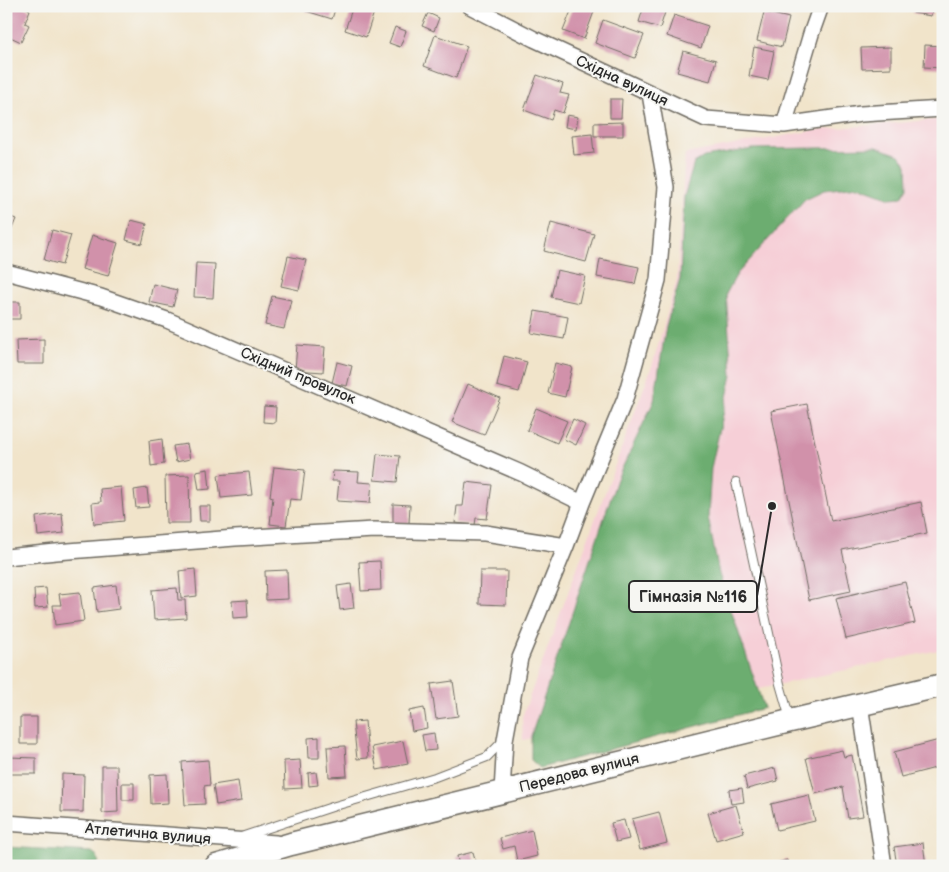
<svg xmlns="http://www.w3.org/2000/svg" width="949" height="872" font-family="'Balsamiq Sans',sans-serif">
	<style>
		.built { fill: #f6cfd7 }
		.forest { fill: #6cad70; stroke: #4c6c4e }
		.building { fill: #d191aa }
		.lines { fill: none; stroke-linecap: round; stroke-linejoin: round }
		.lane-casing { stroke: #706c63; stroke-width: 10 }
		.street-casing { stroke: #706c63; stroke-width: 18 }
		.secondary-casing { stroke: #706c63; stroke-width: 25 }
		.lane { stroke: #fff; stroke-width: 8 }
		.street { stroke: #fff; stroke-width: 15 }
		.secondary { stroke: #fff; stroke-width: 22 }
		.labels { text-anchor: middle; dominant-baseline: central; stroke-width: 4; stroke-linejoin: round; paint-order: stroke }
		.street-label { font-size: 15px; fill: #2b2b2b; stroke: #f6f6f2 }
		.leader { fill: none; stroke: #2b2b2b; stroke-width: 2 }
		.callout-dot { fill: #2b2b2b; stroke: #f6f6f2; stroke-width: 2 }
		.callout { fill: #f6f6f2; stroke: #2b2b2b; stroke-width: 2 }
		.callout-label { font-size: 16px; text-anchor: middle; font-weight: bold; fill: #2b2b2b }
	</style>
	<rect width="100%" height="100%" fill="#f6f6f2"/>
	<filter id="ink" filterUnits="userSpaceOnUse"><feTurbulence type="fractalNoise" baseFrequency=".02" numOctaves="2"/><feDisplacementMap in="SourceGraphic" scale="10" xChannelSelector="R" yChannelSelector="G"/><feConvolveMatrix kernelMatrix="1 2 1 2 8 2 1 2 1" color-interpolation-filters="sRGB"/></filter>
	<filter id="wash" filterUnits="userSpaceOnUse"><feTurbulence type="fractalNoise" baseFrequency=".0096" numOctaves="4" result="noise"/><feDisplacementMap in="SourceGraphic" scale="20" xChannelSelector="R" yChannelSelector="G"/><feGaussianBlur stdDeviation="1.12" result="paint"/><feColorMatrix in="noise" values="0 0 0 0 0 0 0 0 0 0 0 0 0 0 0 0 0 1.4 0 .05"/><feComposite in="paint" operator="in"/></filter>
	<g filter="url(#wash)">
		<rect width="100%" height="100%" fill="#f1e4ca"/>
		<path class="built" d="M943,119V649L523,740L522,717L653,363L677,279L685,154L816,130Z"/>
		<path class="forest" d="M877,147L899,155L907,165L908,187L902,197L891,198L858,186L824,190L805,199L737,274L726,294L732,375L711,468L708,517L719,574L764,708L540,768L531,760V736L617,479L654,401L666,326L680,279L684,197L694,163L704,157L753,149Z
			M6,847L92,852L97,856L99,862L96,866H6Z"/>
		<g id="blocks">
			<path class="building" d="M6,6H23L30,10L25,23L29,25L21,42L6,35Z
				M308,6H336L332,19L306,11Z
				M353,6H365L375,9L366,37L345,30Z
				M573,6H587L595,9L584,39L563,31Z
				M644,6H667L660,28L639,22Z
				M915,6H933L931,16L913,13Z
				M764,12L789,18L782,47L757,41Z
				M428,13L439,18L434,31L422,26Z
				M674,15L708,26L701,48L667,36Z
				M603,20L644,35L635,58L595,43Z
				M395,27L406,31L400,47L389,43Z
				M435,35L467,46L456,78L424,66Z
				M925,45L943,46V68L924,67Z
				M754,47L774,51L768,80L749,76Z
				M891,47V68L862,69L861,48Z
				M683,51L716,60L710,81L677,72Z
				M537,75L563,84L560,93L569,95L563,113L554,110L551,120L524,110Z
				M610,99H622L621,118H610Z
				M567,115L578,117L576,129L565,127Z
				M623,122V136H594V123Z
				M592,134L594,153L574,155L572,136Z
				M6,215L16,219L6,243Z
				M131,220L147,224L142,244L126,240Z
				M551,223L594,234L586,262L544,251Z
				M52,230L71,235L62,265L44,260Z
				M92,235L118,243L108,276L82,269Z
				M288,256L306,260L299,290L281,286Z
				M600,259L639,267L635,284L597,277Z
				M196,263L215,264L213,298L194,297Z
				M557,270L585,276L579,303L551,297Z
				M153,284L177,290L173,307L149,302Z
				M272,296L291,300L284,329L265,325Z
				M6,302H20V319H6Z
				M535,311L568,317L564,339L531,333Z
				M44,339V364H17L16,340Z
				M297,345L325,347L323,372L295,370Z
				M504,356L527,362L519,392L497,386Z
				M337,362L352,366L347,386L332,383Z
				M555,363L572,367L565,397L548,393Z
				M468,384L500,398L484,435L452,422Z
				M807,404L831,521L921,502L927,533L842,550L851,591L809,600L771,411Z
				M264,406L276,407L275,423L263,422Z
				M536,408L567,421L557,443L527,430Z
				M573,419L585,425L576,445L564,439Z
				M162,439L164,464L151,466L149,441Z
				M187,444L190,459L176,462L173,446Z
				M377,454L400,456L397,482L374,480Z
				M274,467L305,470L301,500L290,499L286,526L270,524L273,497L270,496Z
				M208,469L210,489L199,490L196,471Z
				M333,471L359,472L358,482L372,483L370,503L337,501L339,481H332Z
				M249,472L252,495L221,498L218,475Z
				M189,475L190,523H166L165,476Z
				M466,482L492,485L487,519L476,518L475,525L455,523L457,506H463Z
				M121,487L124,521L94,524L92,503L101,502L100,489Z
				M147,488L149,507L136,508L134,490Z
				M393,504L410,505L409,523H393Z
				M199,506H210V521H200Z
				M62,513L64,533L38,536L36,517Z
				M380,561L381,590L361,591L359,562Z
				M195,569L197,596L181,598L179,571Z
				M287,570L288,599L266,600L265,571Z
				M480,571H507L506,605L479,604Z
				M905,582L915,623L846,639L836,598Z
				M351,584L354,608L340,610L337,586Z
				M116,585L119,609L97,612L94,588Z
				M46,588L48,607L35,608L34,589Z
				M177,588L178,600H185L186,618L154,620L152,590Z
				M80,592L84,621L55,625L53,605H61L59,594Z
				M247,600L248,617L233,618L232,601Z
				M453,681L458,716L436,719L431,684Z
				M424,708L427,728L412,731L409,711Z
				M20,717H37V744H20Z
				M365,721L368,758L357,759L353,722Z
				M434,733L436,750L425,751L422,735Z
				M319,737V758H309L308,738Z
				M943,739V766L901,777L894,752Z
				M403,741L408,764L377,770L372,747Z
				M345,746L347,776L329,777L327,747Z
				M842,750L844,757L852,755L863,816L848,818L843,787L815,794L806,758Z
				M9,757L36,758V774H9Z
				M208,760L210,785L204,786L205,804L185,805L182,762Z
				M300,760L302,788L285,789L284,761Z
				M102,766H117L118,812L102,813Z
				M775,768L778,781L747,789L744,776Z
				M316,772L318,785L309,786L308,773Z
				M62,774L84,775L83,812H61Z
				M167,774L168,803L151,804L150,775Z
				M238,781L241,801L216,805L213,785Z
				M122,783H134V800H122Z
				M742,788L744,802L731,804L729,790Z
				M809,795L815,821L777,830L771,804Z
				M736,805L744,832L716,840L708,813Z
				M659,812L667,843L640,850L632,819Z
				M624,820L629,839L616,842L611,823Z
				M532,830L537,856L517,861L514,846L503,849L500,838Z
				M923,843L926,866H897L894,847Z
				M473,852L476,863L484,861L485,866H459L457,856Z
				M787,860L788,866H770V865Z"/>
		</g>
	</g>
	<g filter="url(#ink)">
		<use href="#blocks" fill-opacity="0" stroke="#706c63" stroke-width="1"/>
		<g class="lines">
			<defs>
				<path id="lane" d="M736,482L780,684L790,719
					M241,837L335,806L435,777L487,757L503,741"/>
				<path id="street" d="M470,6L534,39L706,119L784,125L861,114L943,109
					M784,125L811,34L821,6
					M6,272L101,297L167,320L521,473L582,503
					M6,557L56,552L235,538L374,530L485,533L566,546
					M860,704L884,866
					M502,792L505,740L520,658L566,546L582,503L625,399L658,280L666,187L650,94
					M6,823L276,843"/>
				<path id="secondary" d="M216,866L291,844L790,721L943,685"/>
			</defs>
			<use href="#lane" class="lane-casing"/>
			<use href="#street" class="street-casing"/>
			<use href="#secondary" class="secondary-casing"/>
			<use href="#lane" class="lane"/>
			<use href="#street" class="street"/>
			<use href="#secondary" class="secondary"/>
		</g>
	</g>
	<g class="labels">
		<g class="street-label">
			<text transform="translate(622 81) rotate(25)">Східна вулиця</text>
			<text transform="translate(298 376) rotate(23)">Східний провулок</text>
			<text transform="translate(579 773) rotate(-14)">Передова вулиця</text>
			<text transform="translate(148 834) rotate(5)">Атлетична вулиця</text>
		</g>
	</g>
	<path class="leader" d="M772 506L757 596"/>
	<circle class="callout-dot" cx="772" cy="506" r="5"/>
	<rect class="callout" x="629" y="581" width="128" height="31" rx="5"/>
	<g class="callout-label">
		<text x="693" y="602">Гімназія №116</text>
	</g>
	<rect width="949" height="872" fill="none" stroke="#f6f6f2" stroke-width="25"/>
</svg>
